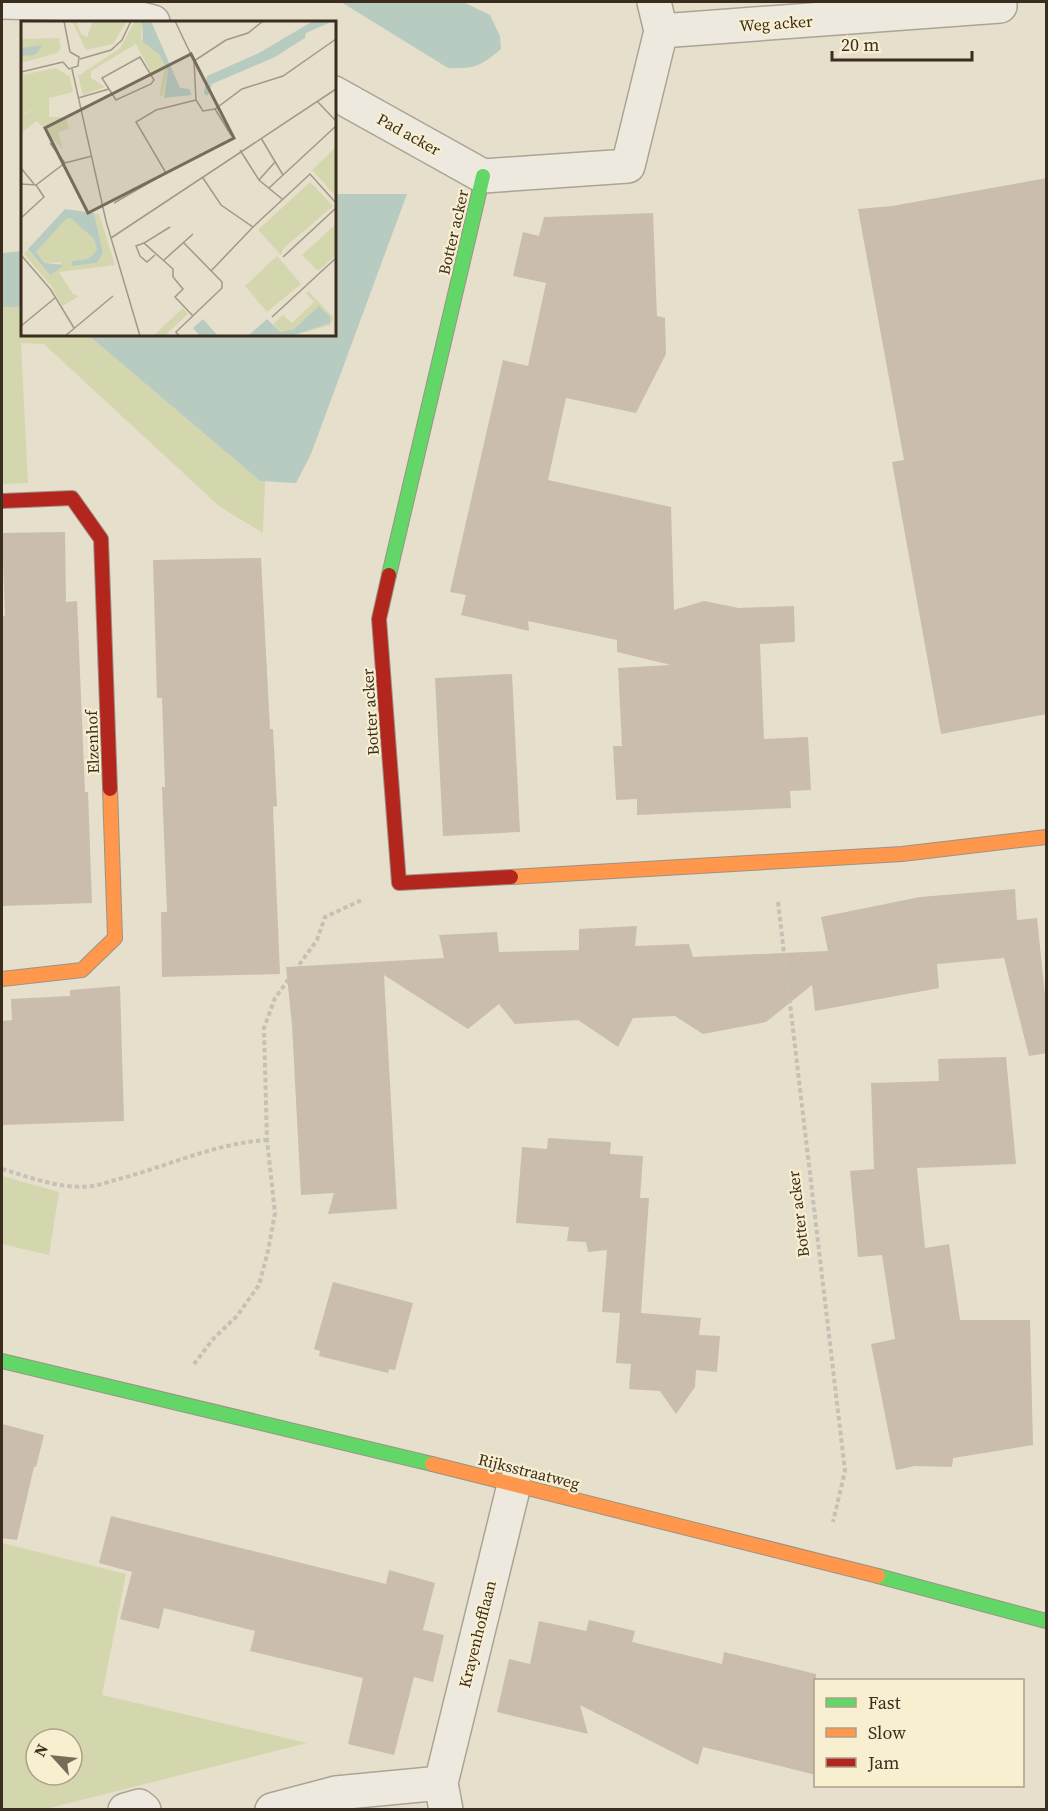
<svg xmlns="http://www.w3.org/2000/svg" width="1048" height="1811" viewBox="0 0 1048 1811" font-family="'Source Serif 4',serif">
  <rect width="100%" height="100%" fill="#e6dfcc"/>
  <g fill="#d4d7ad" fill-rule="evenodd">
    <path d="M 2,307 L 22,307 L 22,334 L 88,335 L 260,481 L 265,481 L 263,533 L 220,507 L 44,344 L 21,343 L 28,483 L 2,484 Z"/>
    <path d="M 2,1176 L 59,1192 L 49,1255 L 2,1244 Z"/>
    <path d="M 2,1543 L 126,1574 L 102,1695 L 307,1743 L 46,1809 L 2,1809 ZM 36,1739 L 72,1739 L 72,1775 L 36,1775 Z"/>
  </g>
  <g fill="#b8cbc1">
    <path d="M 341,2 L 463,2 L 490,15 L 500,36 L 501,49 C 480,66 476,69 448,68 Z"/>
    <path d="M 335,194 L 407,194 L 311,454 L 296,483 L 260,481 L 88,335 L 334,334 Z"/>
    <path d="M 22,251 L 22,307 L 2,307 L 2,253 Z"/>
  </g>
  <g fill="#cabdad">
    <path d="M 1047,178 L 1047,714 L 941,734 L 892,462 L 904,460 L 858,209 L 892,206 Z"/>
    <path d="M 653,213 L 657,316 L 665,318 L 666,354 L 636,413 L 566,398 L 548,480 L 671,507 L 674,610 L 704,601 L 739,608 L 794,606 L 795,642 L 760,644 L 764,739 L 808,737 L 811,790 L 790,791 L 791,808 L 637,815 L 637,799 L 616,800 L 613,746 L 622,746 L 618,668 L 671,665 L 617,652 L 617,640 L 528,621 L 529,631 L 461,615 L 466,595 L 450,592 L 503,360 L 528,366 L 546,283 L 513,276 L 523,232 L 539,236 L 544,217 Z"/>
    <path d="M 65,532 L 66,602 L 77,601 L 85,792 L 88,792 L 92,903 L 2,906 L 2,616 L 5,616 L 2,533 Z"/>
    <path d="M 261,558 L 270,729 L 273,729 L 277,806 L 273,807 L 280,974 L 162,977 L 161,912 L 167,912 L 162,787 L 165,787 L 162,698 L 157,698 L 153,560 Z"/>
    <path d="M 512,674 L 520,832 L 443,836 L 435,678 Z"/>
    <path d="M 1015,889 L 1017,920 L 1037,918 L 1047,1015 L 1047,1053 L 1029,1056 L 1004,958 L 937,964 L 939,988 L 815,1011 L 812,985 L 766,1022 L 703,1034 L 675,1016 L 633,1018 L 618,1047 L 578,1020 L 515,1024 L 499,1004 L 468,1029 L 384,975 L 397,1209 L 328,1214 L 334,1193 L 301,1195 L 292,1025 L 286,967 L 444,958 L 439,935 L 497,932 L 499,952 L 579,950 L 579,929 L 637,926 L 635,946 L 689,944 L 693,957 L 828,951 L 821,917 L 920,897 Z"/>
    <path d="M 120,986 L 124,1121 L 2,1125 L 2,1021 L 12,1020 L 11,999 L 70,996 L 70,990 Z"/>
    <path d="M 1006,1057 L 1016,1164 L 917,1168 L 925,1248 L 949,1244 L 960,1320 L 1030,1320 L 1033,1445 L 953,1458 L 952,1467 L 915,1466 L 896,1470 L 871,1344 L 895,1339 L 882,1255 L 858,1257 L 850,1171 L 874,1169 L 871,1083 L 939,1081 L 938,1059 Z"/>
    <path d="M 548,1138 L 611,1142 L 610,1154 L 643,1156 L 640,1198 L 649,1198 L 641,1313 L 701,1318 L 699,1335 L 720,1336 L 717,1372 L 696,1370 L 695,1387 L 676,1414 L 660,1391 L 629,1389 L 631,1364 L 616,1363 L 620,1313 L 602,1312 L 607,1250 L 588,1252 L 586,1242 L 567,1241 L 569,1227 L 516,1223 L 522,1147 L 547,1149 Z"/>
    <path d="M 333,1282 L 413,1303 L 395,1370 L 389,1369 L 388,1373 L 319,1356 L 320,1351 L 314,1349 Z"/>
    <path d="M 2,1424 L 44,1435 L 36,1467 L 34,1467 L 17,1540 L 2,1538 Z"/>
    <path d="M 111,1516 L 386,1584 L 389,1570 L 435,1583 L 423,1630 L 444,1635 L 433,1682 L 414,1677 L 394,1755 L 348,1744 L 363,1678 L 250,1651 L 255,1631 L 164,1608 L 159,1629 L 120,1619 L 132,1572 L 99,1563 Z"/>
    <path d="M 589,1620 L 635,1631 L 632,1642 L 722,1664 L 724,1652 L 816,1674 L 816,1775 L 703,1747 L 698,1765 L 580,1705 L 588,1734 L 497,1712 L 509,1659 L 530,1664 L 539,1621 L 586,1631 Z"/>
  </g>
  <g fill="none" stroke-linecap="round" stroke-linejoin="round">
    <defs>
      <g id="street">
        <path d="M 2,2 L 80,4 L 153,22"/>
        <path d="M 661,31 L 1000,6"/>
        <path d="M 334,93 L 483,176 L 628,166 L 661,31 L 654,2"/>
        <path d="M 125,1810 L 139,1806 L 144,1810"/>
        <path d="M 272,1810 L 336,1793 L 441,1783"/>
        <path d="M 446,1810 L 441,1783 L 514,1485"/>
      </g>
      <g id="fast">
        <path d="M 389,575 L 483,176"/>
        <path d="M 2,1361 L 432,1464"/>
        <path d="M 878,1576 L 1046,1621"/>
      </g>
      <g id="slow">
        <path d="M 511,877 L 902,854 L 1046,837"/>
        <path d="M 2,979 L 82,970 L 115,938 L 110,789"/>
        <path d="M 432,1464 L 878,1576"/>
      </g>
      <g id="jam">
        <path d="M 2,501 L 72,498 L 101,539 L 110,789"/>
        <path d="M 389,575 L 379,619 L 399,883 L 511,877"/>
      </g>
    </defs>
    <use href="#street" stroke="#aba495" stroke-width="36"/>
    <use href="#fast" stroke="#9b9385" stroke-width="16"/>
    <use href="#slow" stroke="#9b9385" stroke-width="16"/>
    <use href="#jam" stroke="#9b9385" stroke-width="16"/>
    <g stroke="#c7c0b5" stroke-width="4" stroke-dasharray="4.5 3" stroke-linecap="butt">
      <path d="M 778,902 L 845,1471 L 833,1522"/>
      <path d="M 2,1169 C 30,1177 61,1190 92,1186 C 101,1185 110,1181 119,1179 C 168,1166 216,1143 267,1140"/>
      <path d="M 194,1364 L 214,1338 L 237,1316 L 259,1285 L 268,1251 L 275,1213 L 267,1140 L 264,1028 L 275,998 L 317,940 L 325,917 L 364,899"/>
    </g>
    <use href="#street" stroke="#eee9de" stroke-width="33"/>
    <use href="#fast" stroke="#63d668" stroke-width="14"/>
    <use href="#slow" stroke="#ff974d" stroke-width="14"/>
    <use href="#jam" stroke="#b3261e" stroke-width="14"/>
  </g>
  <g text-anchor="middle" dominant-baseline="central" stroke-width="4.5" stroke-linejoin="round" paint-order="stroke">
    <g font-size="16" fill="#3b2d1d" stroke="#f8efd1">
      <text transform="translate(776 23) rotate(-4)">Weg acker</text>
      <text transform="translate(409 134) rotate(29)">Pad acker</text>
      <text transform="translate(453 232) rotate(-77)">Botter acker</text>
      <text transform="translate(370 712) rotate(-94)">Botter acker</text>
      <text transform="translate(92 742) rotate(-92)">Elzenhof</text>
      <text transform="translate(798 1214) rotate(-97)">Botter acker</text>
      <text transform="translate(529 1471) rotate(14)">Rijksstraatweg</text>
      <text transform="translate(477 1634) rotate(-76)">Krayenhofflaan</text>
    </g>
  </g>
  <g transform="translate(21 21)">
    <rect width="315" height="315" fill="#e6dfcc"/>
    <path d="M 51,0 L 55,0 L 60,13 L 66,16 L 72,0 L 106,0 L 92,23 L 65,29 ZM 114,0 L 121,0 L 120,17 L 138,33 L 147,50 L 142,74 L 138,76 L 143,49 L 132,55 L 115,23 L 70,50 L 70,57 L 84,66 L 62,74 L 57,55 L 99,27 ZM 38,17 L 40,27 L 36,32 L 0,42 L 0,18 ZM 35,47 L 49,56 L 52,71 L 28,77 L 28,96 L 45,96 L 48,108 L 37,111 L 42,129 L 16,100 L 0,112 L 0,94 L 17,88 L 0,93 L 0,54 ZM 315,126 L 315,173 L 314,174 L 291,149 ZM 289,161 L 312,185 L 262,228 L 260,234 L 237,209 ZM 73,192 L 78,193 L 94,244 L 38,251 L 52,273 L 58,275 L 41,285 L 31,266 L 3,233 L 7,229 L 28,253 L 41,241 L 25,242 L 15,231 L 41,200 L 49,197 L 73,218 L 76,229 L 67,238 L 51,240 L 51,245 L 76,242 L 82,232 ZM 315,203 L 314,235 L 297,250 L 281,234 ZM 256,235 L 280,263 L 246,291 L 224,265 ZM 287,270 L 313,297 L 309,304 L 270,315 L 308,302 L 298,286 L 273,308 L 259,311 L 252,303 L 262,294 L 271,302 L 293,281 L 285,272 ZM 162,287 L 167,293 L 143,315 L 132,315 Z" fill="#d4d7ad"/>
    <path d="M 121,0 L 130,0 L 159,67 L 168,68 L 171,74 L 143,77 L 147,50 L 138,33 L 122,21 ZM 292,0 L 312,0 L 285,12 L 284,17 L 254,36 L 191,63 L 187,75 L 183,73 L 186,55 L 238,32 ZM 22,24 L 14,34 L 0,35 L 0,27 ZM 44,188 L 73,192 L 82,232 L 76,242 L 51,245 L 51,240 L 67,238 L 76,229 L 73,218 L 49,197 L 44,199 L 15,231 L 24,242 L 43,244 L 29,254 L 7,228 ZM 298,285 L 309,296 L 309,302 L 270,315 L 227,315 L 246,298 L 259,311 L 273,308 ZM 182,298 L 197,315 L 179,315 L 172,307 Z" fill="#b8cbc1"/>
    <path fill="none" stroke="#a29886" stroke-width="1.5" d="M 43,0 L 49,31M 154,0 L 173,40 L 175,79M 119,36 L 133,59 L 130,63 L 95,79 L 81,57 ZM 59,38 L 90,29 L 101,19 L 110,0M 173,40 L 205,19 L 227,12 L 242,0M 42,41 L 48,48 L 57,45 L 58,36 L 49,31M 51,48 L 85,200 L 119,315M 0,51 L 42,41M 57,77 L 88,68M 175,79 L 182,90 L 194,88 L 221,68 L 262,55 L 315,18M 296,80 L 315,100M 194,88 L 210,114M 240,117 L 262,154M 29,122 L 44,142M 219,129 L 238,159 L 261,178M 0,147 L 13,163M 182,157 L 200,184 L 232,206 L 289,153 L 315,182M 238,159 L 254,141M 0,163 L 15,164 L 44,142 L 71,135M 248,167 L 315,105M 93,182 L 145,152 L 115,101 L 135,89 L 175,79M 0,197 L 23,176 L 15,164M 149,206 L 123,222 L 152,248 L 152,256 L 162,268 L 154,276 L 172,295M 90,217 L 315,68M 123,222 L 115,225 L 119,235 L 126,241 L 134,234M 0,234 L 30,269 L 53,307M 262,236 L 315,187M 143,239 L 172,213M 190,250 L 232,206M 251,296 L 315,237M 0,305 L 34,277M 44,315 L 92,275M 158,315 L 155,311 L 201,267 L 201,261 L 162,221"/>
    <path fill="#776b5a" fill-opacity="0.15" stroke="#776b5a" stroke-width="3" d="M 170,33 L 213,117 L 67,192 L 24,107 Z"/>
    <rect width="315" height="315" fill="none" stroke="#3b2d1d" stroke-width="3"/>
  </g>
  <rect width="1048" height="1811" fill="none" stroke="#3b2d1d" stroke-width="6"/>
  <rect x="814" y="1679" width="210" height="108" fill="#f8efd1" stroke="#aca189" stroke-width="1.5"/>
  <rect x="826" y="1698" width="30" height="9" fill="#63d668" stroke="#aca189" stroke-width="1.5"/>
  <text x="868" y="1709" font-size="18" fill="#3b2d1d">Fast</text>
  <rect x="826" y="1728" width="30" height="9" fill="#ff974d" stroke="#aca189" stroke-width="1.5"/>
  <text x="868" y="1739" font-size="18" fill="#3b2d1d">Slow</text>
  <rect x="826" y="1758" width="30" height="9" fill="#b3261e" stroke="#aca189" stroke-width="1.5"/>
  <text x="868" y="1769" font-size="18" fill="#3b2d1d">Jam</text>
  <g transform="translate(54 1757) rotate(297)"><circle r="28" fill="#f8efd1" stroke="#aca189" stroke-width="1.5"/>
  <path d="M0-4.5L10 22L0 15L-10 22Z" fill="#776b5a"/>
  <text y="-9" font-size="16" font-weight="bold" text-anchor="middle" fill="#3b2d1d">N</text>
  </g>
  <path d="M832 51v9h140v-9" fill="none" stroke="#3b2d1d" stroke-width="3"/>
  <text x="841" y="51" font-size="18" fill="#3b2d1d" stroke="#f8efd1" stroke-width="4.5" paint-order="stroke">20 m</text>
</svg>
